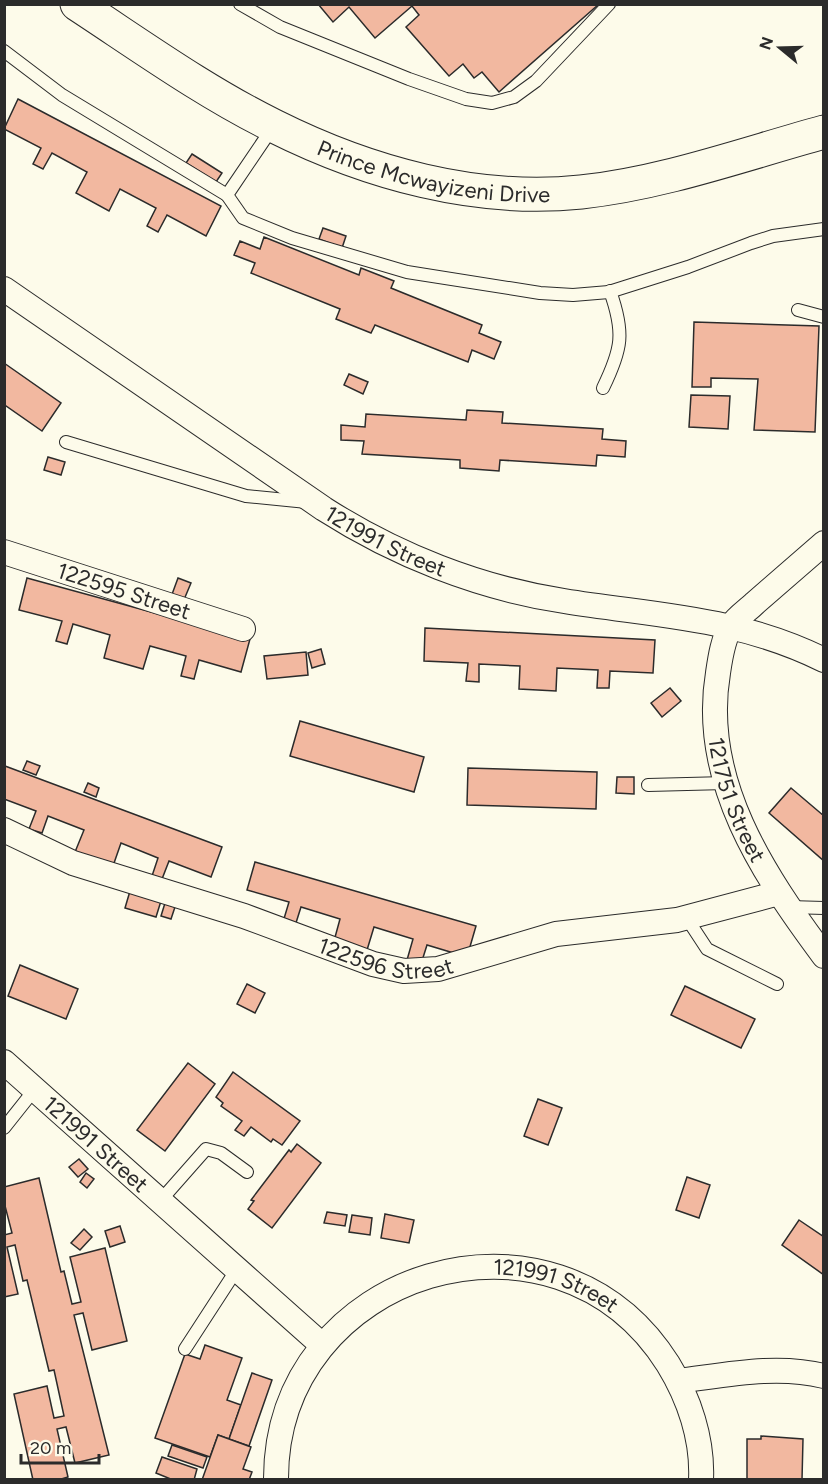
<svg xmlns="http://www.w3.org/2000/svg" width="828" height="1484" viewBox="0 0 828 1484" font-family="Figtree,sans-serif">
  <rect width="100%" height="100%" fill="#fdfbea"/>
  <g fill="#f2b8a0" stroke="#2b2b2b" stroke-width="1.5">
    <path d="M 318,4 L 599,4 L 499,92 L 482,72 L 474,78 L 463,64 L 449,76 L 406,27 L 419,15 L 412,6 L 375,38 L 349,7 L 333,22 Z"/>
    <path d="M 18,99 L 221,206 L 206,236 L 167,215 L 158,232 L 147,226 L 156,208 L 120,189 L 109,211 L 76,193 L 87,172 L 52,153 L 43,169 L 33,164 L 41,148 L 4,129 Z"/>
    <path d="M 192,154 L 222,173 L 216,182 L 186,163 Z"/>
    <path d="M 323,228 L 346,236 L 342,248 L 319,239 Z"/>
    <path d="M 264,237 L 359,275 L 361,268 L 394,281 L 391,288 L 482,325 L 479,333 L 501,342 L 494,359 L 472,350 L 468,362 L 375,325 L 371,333 L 336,319 L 340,309 L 251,273 L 255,263 L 234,255 L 240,241 L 260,249 Z"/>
    <path d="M 694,322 L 819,326 L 815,432 L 754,430 L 758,379 L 711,378 L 711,387 L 692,387 Z"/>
    <path d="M 4,363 L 61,403 L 42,431 L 6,406 L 4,408 Z"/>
    <path d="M 349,374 L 368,382 L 363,394 L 344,385 Z"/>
    <path d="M 691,395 L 730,396 L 728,429 L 689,427 Z"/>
    <path d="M 467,410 L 503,412 L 502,423 L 603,429 L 602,439 L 626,441 L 625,457 L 597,455 L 596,466 L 500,460 L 499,471 L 460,468 L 460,460 L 362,454 L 364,441 L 341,440 L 341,425 L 365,427 L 366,414 L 466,420 Z"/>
    <path d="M 48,457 L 65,462 L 61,475 L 44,470 Z"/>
    <path d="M 27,578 L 250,639 L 241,672 L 199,660 L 194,679 L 181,676 L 186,656 L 150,646 L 143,669 L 104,658 L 110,635 L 73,624 L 67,644 L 56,641 L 62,621 L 19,610 Z"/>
    <path d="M 178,578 L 191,583 L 183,602 L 171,597 Z"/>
    <path d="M 425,628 L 655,640 L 653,673 L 610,671 L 609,688 L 597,688 L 598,670 L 557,668 L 556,691 L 519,689 L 520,666 L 479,664 L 479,682 L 466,681 L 468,663 L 424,661 Z"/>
    <path d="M 321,649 L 325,664 L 312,668 L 308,653 Z"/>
    <path d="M 306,652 L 308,675 L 267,679 L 264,656 Z"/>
    <path d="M 670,688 L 681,701 L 662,717 L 651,703 Z"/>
    <path d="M 300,721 L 424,757 L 414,792 L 290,756 Z"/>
    <path d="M 27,761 L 40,766 L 36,775 L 23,770 Z"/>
    <path d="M 5,766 L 222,847 L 211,877 L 169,861 L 162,879 L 152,876 L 158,858 L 121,843 L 113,866 L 75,852 L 84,830 L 48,816 L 42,833 L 29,829 L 36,811 L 4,799 Z"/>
    <path d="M 468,768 L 597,772 L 596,809 L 467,805 Z"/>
    <path d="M 617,777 L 634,777 L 634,794 L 616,793 Z"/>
    <path d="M 88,783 L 99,788 L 96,797 L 84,792 Z"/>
    <path d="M 791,788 L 824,816 L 824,861 L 769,813 Z"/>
    <path d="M 255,862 L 476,926 L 467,957 L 427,945 L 421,964 L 407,960 L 413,939 L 374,927 L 367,950 L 334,941 L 340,919 L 301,907 L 295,926 L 283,922 L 289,902 L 247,890 Z"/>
    <path d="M 130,891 L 161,901 L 156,917 L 125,908 Z"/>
    <path d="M 165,903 L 175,907 L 171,919 L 161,916 Z"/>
    <path d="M 20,965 L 78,989 L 66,1019 L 8,996 Z"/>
    <path d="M 247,984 L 265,993 L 255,1013 L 237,1004 Z"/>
    <path d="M 685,986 L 755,1019 L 741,1048 L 671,1015 Z"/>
    <path d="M 188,1063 L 215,1084 L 165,1151 L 137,1130 Z"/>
    <path d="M 233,1072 L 300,1121 L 282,1145 L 273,1139 L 271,1142 L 251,1127 L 244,1136 L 235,1130 L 242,1121 L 221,1106 L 223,1103 L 216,1097 Z"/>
    <path d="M 538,1099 L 562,1108 L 548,1145 L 524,1136 Z"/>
    <path d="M 297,1144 L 321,1163 L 272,1228 L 248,1209 L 254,1201 L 251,1200 L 289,1150 L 291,1152 Z"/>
    <path d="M 79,1159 L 88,1169 L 78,1177 L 69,1167 Z"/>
    <path d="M 86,1173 L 94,1179 L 87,1188 L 80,1182 Z"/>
    <path d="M 687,1177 L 710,1185 L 699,1218 L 676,1210 Z"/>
    <path d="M 39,1178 L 61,1272 L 64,1271 L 72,1304 L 81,1302 L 70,1257 L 105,1248 L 127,1341 L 92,1350 L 83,1313 L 74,1315 L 109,1455 L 75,1463 L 66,1427 L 57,1429 L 68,1477 L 58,1480 L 33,1480 L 14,1394 L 47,1386 L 54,1418 L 64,1416 L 54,1370 L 49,1371 L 27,1280 L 23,1281 L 15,1245 L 7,1247 L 18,1294 L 4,1297 L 4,1235 L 12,1233 L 4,1202 L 4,1187 Z"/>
    <path d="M 327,1212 L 347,1215 L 345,1226 L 324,1223 Z"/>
    <path d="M 385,1214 L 414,1220 L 409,1243 L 381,1238 Z"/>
    <path d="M 352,1215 L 372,1218 L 370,1235 L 349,1232 Z"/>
    <path d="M 799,1220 L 824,1237 L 824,1275 L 782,1245 Z"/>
    <path d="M 120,1226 L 125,1242 L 110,1247 L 105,1231 Z"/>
    <path d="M 84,1229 L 92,1237 L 80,1250 L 71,1243 Z"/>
    <path d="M 205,1345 L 242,1358 L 227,1400 L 241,1405 L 229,1439 L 218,1435 L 210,1457 L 155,1438 L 185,1354 L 200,1359 Z"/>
    <path d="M 252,1373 L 272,1380 L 249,1446 L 229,1439 Z"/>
    <path d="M 218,1435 L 251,1447 L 243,1469 L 252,1472 L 249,1480 L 202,1480 Z"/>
    <path d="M 761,1436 L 803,1439 L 802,1480 L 747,1480 L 747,1439 L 761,1439 Z"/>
    <path d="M 172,1445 L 207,1457 L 203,1468 L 168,1456 Z"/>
    <path d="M 162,1457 L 197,1469 L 194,1480 L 173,1480 L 156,1473 Z"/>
  </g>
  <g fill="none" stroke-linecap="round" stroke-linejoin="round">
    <defs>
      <g id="lane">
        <path d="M 240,4 L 280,27 L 409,79 L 466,99 L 492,103 L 514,97 L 536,81 L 609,4"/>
        <path d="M 4,51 L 62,95 L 227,195"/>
        <path d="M 273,127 L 227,195 L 243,218 L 292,238 L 407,272 L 540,293 L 573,295 L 609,292 L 688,267 L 751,243 L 773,236 L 824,229"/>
        <path d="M 798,310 L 824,317"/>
        <path d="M 603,388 C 622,349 625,333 610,291"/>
        <path d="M 66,442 L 246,496 L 307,502"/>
        <path d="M 648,785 L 726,783"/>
        <path d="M 789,907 L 824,908"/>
        <path d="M 686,917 L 707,949 L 777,984"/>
        <path d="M 4,1128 L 35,1089"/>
        <path d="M 161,1200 L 206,1149 L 221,1153 L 247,1172"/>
        <path d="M 185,1349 L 237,1269"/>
      </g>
      <g id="street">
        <path id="s1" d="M 4,289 L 324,509 C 396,555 479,588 564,601 C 656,616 737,617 824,660"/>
        <path id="s2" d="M 824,543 C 801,563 778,583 755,603 C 748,610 737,617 732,625 C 723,637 720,659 718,673 C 700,780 763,874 824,956"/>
        <path id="s3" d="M 4,552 L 243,629"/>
        <path id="s4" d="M 4,830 L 73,863 L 244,916 L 373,964 L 404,971 L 438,969 L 556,934 L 677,920 L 779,893"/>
        <path id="s5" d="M 4,1062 L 322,1345"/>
        <path d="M 678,1381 C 726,1375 776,1364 824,1376"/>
        <path id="s6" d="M 276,1480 C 275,1270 555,1185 668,1364 C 689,1398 703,1439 701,1480"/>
      </g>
      <g id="secondary">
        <path id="s7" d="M 77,4 C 141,46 205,92 274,126 C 368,173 476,203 581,192 C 664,183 744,154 824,132"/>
      </g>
    </defs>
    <use href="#lane" stroke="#2b2b2b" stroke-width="14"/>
    <use href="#street" stroke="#2b2b2b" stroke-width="26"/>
    <use href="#secondary" stroke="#2b2b2b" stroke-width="35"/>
    <use href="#lane" stroke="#fdfbea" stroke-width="12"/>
    <use href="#street" stroke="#fdfbea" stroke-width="24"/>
    <use href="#secondary" stroke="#fdfbea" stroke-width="33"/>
  </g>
  <g text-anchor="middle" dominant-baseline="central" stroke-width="4.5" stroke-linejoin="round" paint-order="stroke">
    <g font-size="22" fill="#2b2b2b" stroke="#fdfbea">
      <text stroke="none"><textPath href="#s7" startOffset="400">Prince Mcwayizeni Drive</textPath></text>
      <text stroke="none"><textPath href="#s1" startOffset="458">121991 Street</textPath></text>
      <text stroke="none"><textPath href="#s3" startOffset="126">122595 Street</textPath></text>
      <text stroke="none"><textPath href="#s2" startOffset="304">121751 Street</textPath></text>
      <text stroke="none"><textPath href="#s4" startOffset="405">122596 Street</textPath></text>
      <text stroke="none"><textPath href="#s5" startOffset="123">121991 Street</textPath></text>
      <text stroke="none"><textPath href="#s6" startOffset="405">121991 Street</textPath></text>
    </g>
  </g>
  <rect width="828" height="1484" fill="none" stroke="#2b2b2b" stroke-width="12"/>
  <g transform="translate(780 48) rotate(289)" stroke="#fdfbea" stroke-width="4.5" paint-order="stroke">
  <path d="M0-4.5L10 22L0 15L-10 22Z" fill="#2b2b2b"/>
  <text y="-9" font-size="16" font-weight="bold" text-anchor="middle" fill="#2b2b2b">N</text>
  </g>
  <path d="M21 1454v9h78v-9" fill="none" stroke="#2b2b2b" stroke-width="3"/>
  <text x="30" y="1454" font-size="18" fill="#2b2b2b" stroke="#fdfbea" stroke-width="4.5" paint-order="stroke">20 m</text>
</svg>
